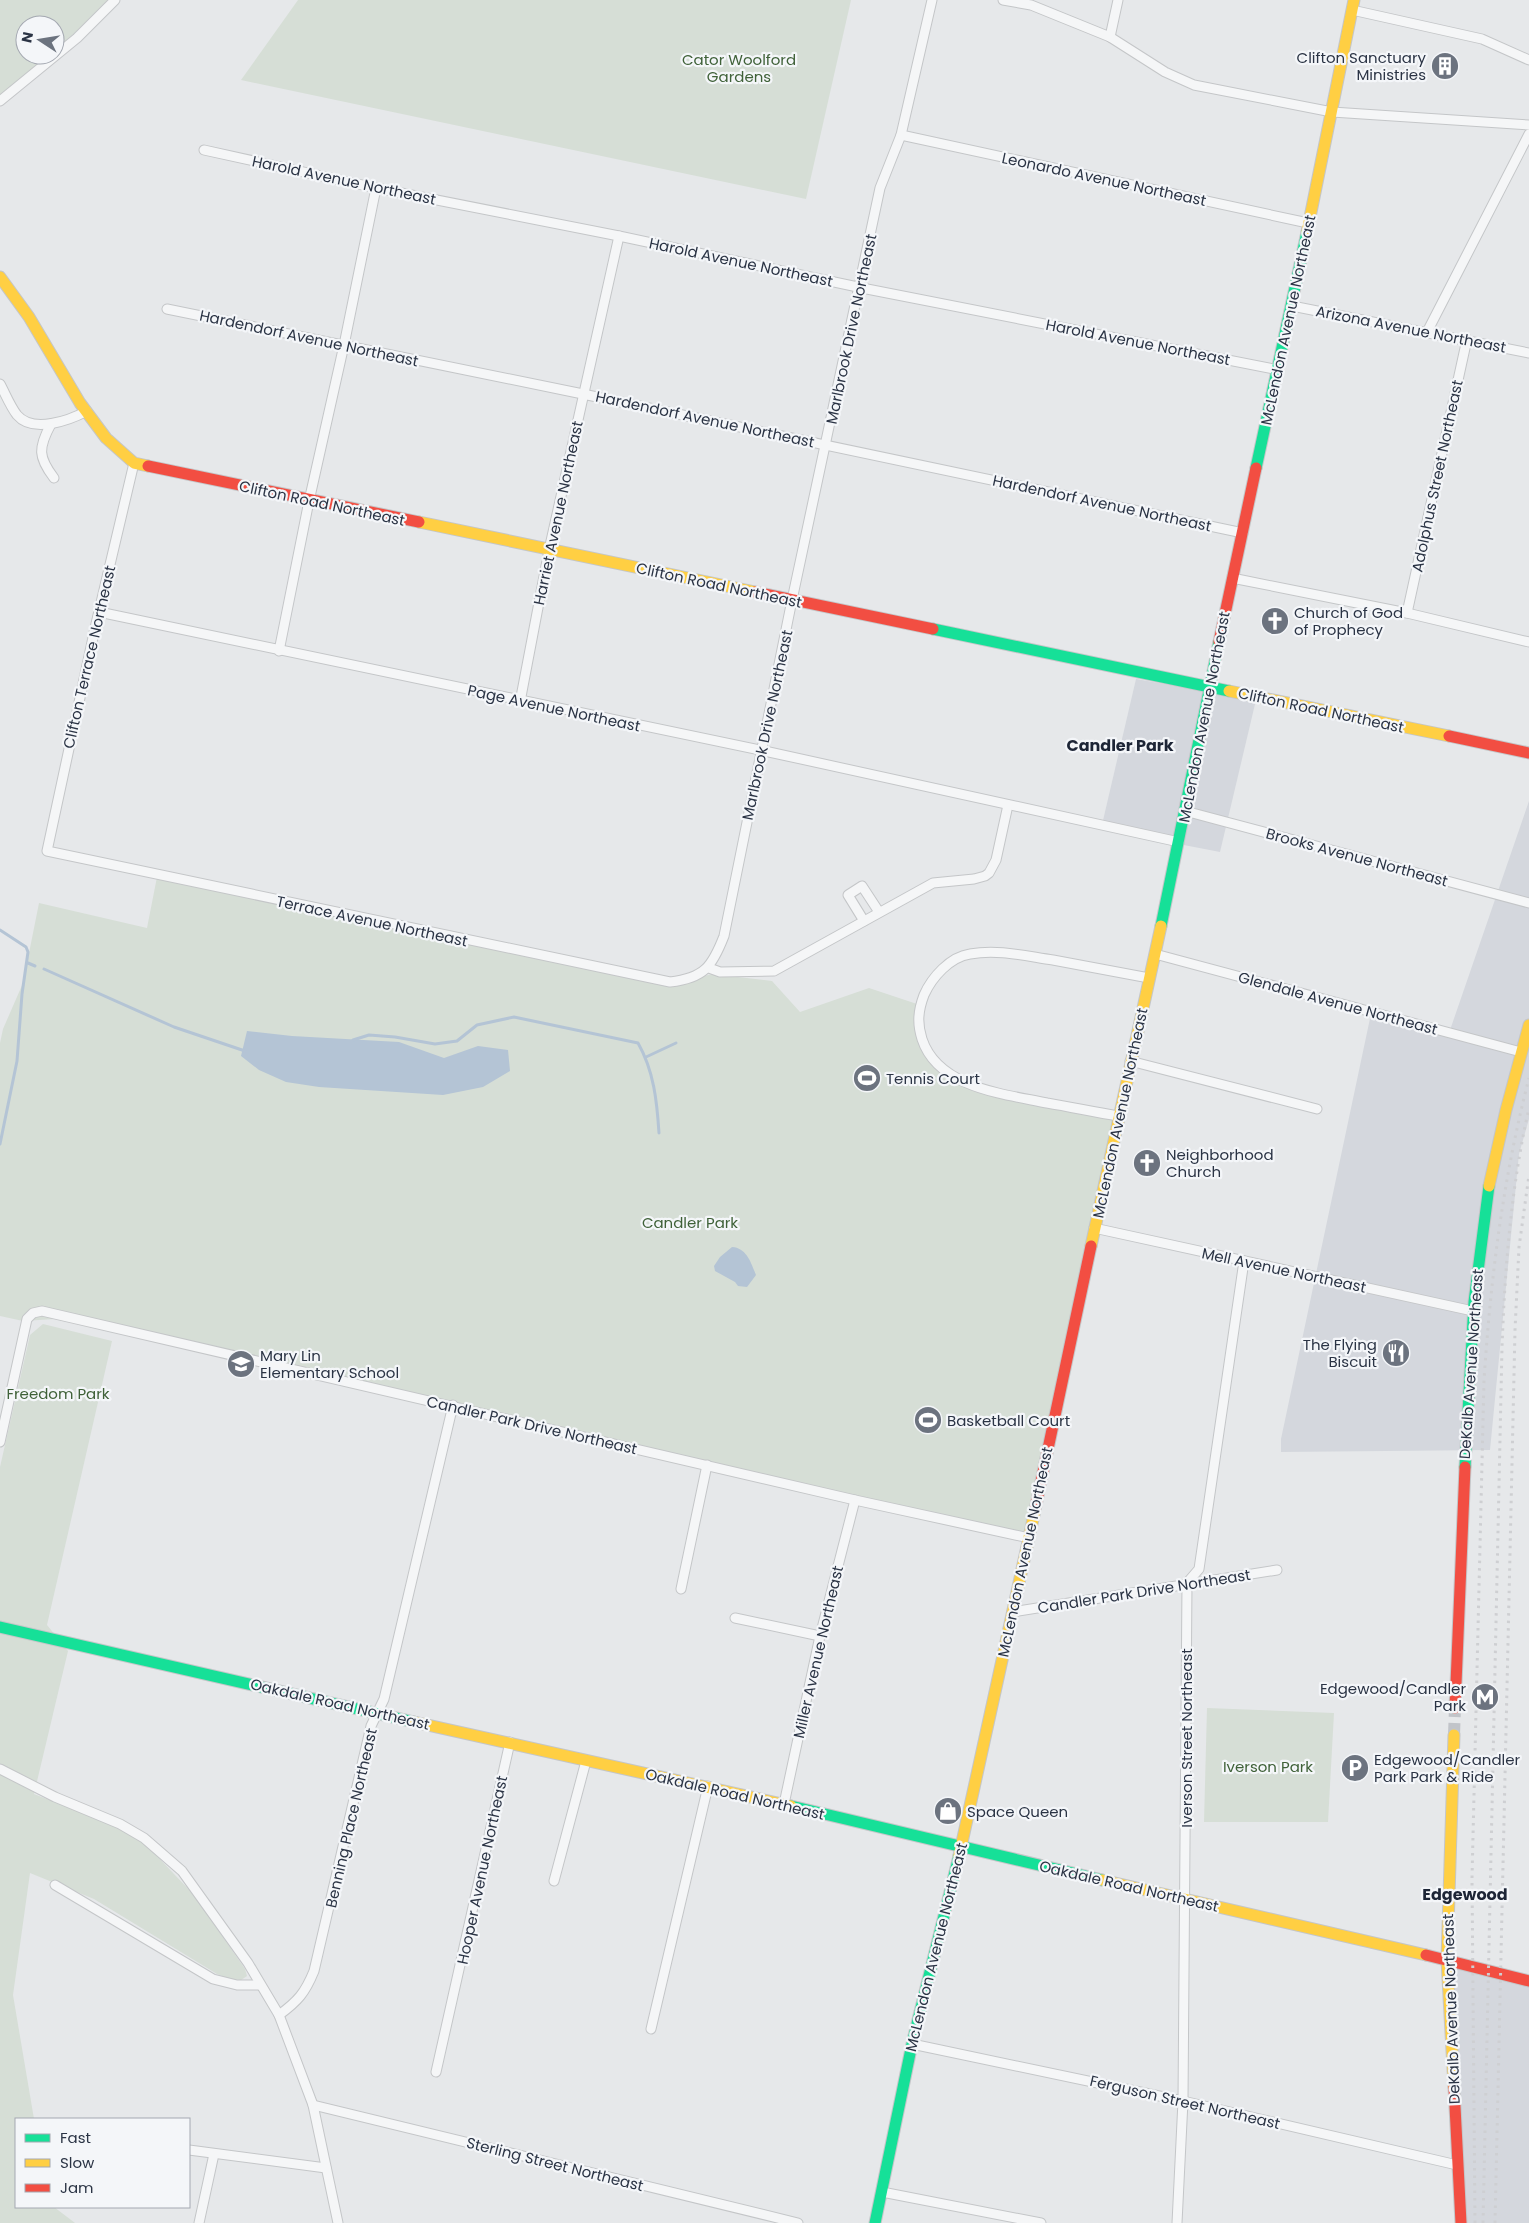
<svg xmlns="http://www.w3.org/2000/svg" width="1529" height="2223" viewBox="0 0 1529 2223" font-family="Poppins,sans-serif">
  <rect width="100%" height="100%" fill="#e6e8ea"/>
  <g fill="#d4d7dd">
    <path d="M 1136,679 L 1256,700 L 1220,852 L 1101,829 Z"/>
    <path d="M 1529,801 L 1529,1119 L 1519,1154 L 1490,1450 L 1281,1452 L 1281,1439 L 1372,1009 L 1449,1033 Z"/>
    <path d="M 1448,1960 L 1529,1979 L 1529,2223 L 1459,2223 Z"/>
  </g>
  <g fill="#d6ded6">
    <path d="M 0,0 L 111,0 L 55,51 L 55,25 L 25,25 L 25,55 L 51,55 L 0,96 Z"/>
    <path d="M 298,0 L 851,0 L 806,199 L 241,80 Z"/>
    <path d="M 157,877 L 670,985 L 712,974 L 772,981 L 800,1012 L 869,988 L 917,1004 L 920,1043 L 936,1068 L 966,1086 L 1114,1117 L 1025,1540 L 55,1319 L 23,1321 L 0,1316 L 0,1043 L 3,1029 L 23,983 L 39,903 L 147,928 Z"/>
    <path d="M 43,1324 L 112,1341 L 47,1625 L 68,1651 L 34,1794 L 128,1831 L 155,1854 L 193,1894 L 245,1969 L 247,1976 L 241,1980 L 230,1979 L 217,1974 L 94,1899 L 30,1873 L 13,1995 L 34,2119 L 16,2119 L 16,2207 L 54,2207 L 75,2223 L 0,2223 L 0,1467 L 30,1335 Z"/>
    <path d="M 1207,1708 L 1334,1713 L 1328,1822 L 1204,1822 Z"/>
  </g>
  <g fill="#b4c4d5">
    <path d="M 247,1031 L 292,1036 L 399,1042 L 444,1058 L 478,1046 L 508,1050 L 510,1071 L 483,1087 L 443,1095 L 319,1087 L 286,1082 L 259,1070 L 241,1056 Z"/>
    <path d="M 732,1247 C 747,1248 751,1263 756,1275 L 747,1287 L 738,1286 L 735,1282 L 715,1271 L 714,1266 L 720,1257 Z"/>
  </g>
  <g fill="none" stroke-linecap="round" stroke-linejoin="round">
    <g stroke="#b4c4d5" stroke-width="3">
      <path d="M 0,930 L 26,947 L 28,952 L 22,994 L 17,1061 L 0,1144"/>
      <path d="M 28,963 L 35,966"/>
      <path d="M 44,969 L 174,1027 L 245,1051"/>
      <path d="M 353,1040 L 369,1035 L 395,1037 L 435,1044 L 457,1041 L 477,1025 L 514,1017 L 638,1043 C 654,1071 657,1102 659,1133"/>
      <path d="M 646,1057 L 676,1043"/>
    </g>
    <path stroke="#c1c4c9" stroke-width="12" stroke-dasharray="12 6" stroke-linecap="butt" d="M 1454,1735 L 1455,1708"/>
    <defs>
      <g id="street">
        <path d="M 1003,0 L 1031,5 L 1110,37 L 1165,72 L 1194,85 L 1332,112 L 1529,125"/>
        <path d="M 1352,10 L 1482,39 L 1529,60"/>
        <path d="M 1110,37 L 1118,0"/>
        <path d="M 0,101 L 77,38 L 115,0"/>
        <path d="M 901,135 L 1308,223"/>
        <path d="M 204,150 L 376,188 L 619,236 L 867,289 L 1279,370"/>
        <path d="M 1292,306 L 1529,353"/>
        <path d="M 167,309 L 578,393 L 1243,533"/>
        <path d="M 1427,332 L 1529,134"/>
        <path d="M 0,384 C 5,393 10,406 17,415 C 33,434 70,420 87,411"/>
        <path d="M 51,424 C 38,448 38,457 54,478"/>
        <path d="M 134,463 L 95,628 L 47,851 L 670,982 C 704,978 712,967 724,936 L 792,600 L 880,188 L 901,135 L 932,0"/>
        <path d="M 1232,578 L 1407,613 L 1529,642"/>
        <path d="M 99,612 L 769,752 L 1179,842"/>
        <path d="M 1407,613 L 1467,339"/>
        <path d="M 279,651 L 309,501 L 344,345 L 376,188"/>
        <path d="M 520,702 L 549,550 L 619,236"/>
        <path d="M 1185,811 L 1529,903"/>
        <path d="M 864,921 L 848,895 L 862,886 L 879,912"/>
        <path d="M 1155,954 L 1521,1052"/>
        <path d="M 709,968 L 720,972 L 774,971 L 933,883 L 974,879 L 985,876 L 989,873 L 996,860 L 1008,805"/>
        <path d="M 1130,1061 L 1317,1109"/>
        <path d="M 1118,1116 C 1094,1112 1071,1107 1047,1103 C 1004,1094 938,1088 922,1039 C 917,1023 918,1011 924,995 C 932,977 950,957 970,954 C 998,949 1025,956 1053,960 C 1085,966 1117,972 1149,978"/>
        <path d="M 1094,1228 L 1473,1311"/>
        <path d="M 0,1442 L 27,1319 L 33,1313 L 42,1311 L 855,1500 L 1029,1538"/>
        <path d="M 681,1589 L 707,1465"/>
        <path d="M 1012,1612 L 1277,1570"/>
        <path d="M 735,1618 L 820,1636"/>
        <path d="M 0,1769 L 55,1797 L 120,1824 L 144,1838 L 182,1871 L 248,1963 L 279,2015 L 313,2105 L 338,2223"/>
        <path d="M 784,1804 L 820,1636 L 855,1500"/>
        <path d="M 554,1881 L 586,1761"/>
        <path d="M 55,1885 L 213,1979 L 237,1985 L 259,1985"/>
        <path d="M 279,2015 C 298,2001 305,1993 314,1971 L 371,1726 L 384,1699 L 453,1405"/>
        <path d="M 651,2029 L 708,1786"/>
        <path d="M 912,2044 L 1183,2101 L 1457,2165"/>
        <path d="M 436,2072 L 510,1742"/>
        <path d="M 313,2105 L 798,2223"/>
        <path d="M 189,2150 L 326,2168"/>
        <path d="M 882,2192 L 1041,2223"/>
        <path d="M 199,2223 L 214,2154"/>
        <path d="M 1177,2223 L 1183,2101 L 1187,1583 L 1199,1569 L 1244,1261"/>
      </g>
      <g id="fast">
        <path d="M 1256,468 L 1307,232"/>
        <path d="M 933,629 L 1229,691"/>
        <path d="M 1161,926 L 1219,642"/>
        <path d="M 1465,1467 L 1474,1302 L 1489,1186"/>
        <path d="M 0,1627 L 414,1722"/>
        <path d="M 791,1806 L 1102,1880"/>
        <path d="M 875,2223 L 912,2044 L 959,1856"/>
      </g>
      <g id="slow">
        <path d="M 1307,232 L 1354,0"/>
        <path d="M 0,277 L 29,317 L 80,403 L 106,438 L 134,463 L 148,466"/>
        <path d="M 419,522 L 755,592"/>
        <path d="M 1229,691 L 1449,736"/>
        <path d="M 1489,1186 L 1506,1110 L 1529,1025"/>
        <path d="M 1091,1246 L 1161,926"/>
        <path d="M 414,1722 L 791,1806"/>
        <path d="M 959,1856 L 1035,1510"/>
        <path d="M 1102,1880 L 1426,1955"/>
        <path d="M 1454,2087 L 1447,1960 L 1454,1735"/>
      </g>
      <g id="jam">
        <path d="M 148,466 L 419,522"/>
        <path d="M 755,592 L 933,629"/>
        <path d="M 1219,642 L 1256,468"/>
        <path d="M 1449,736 L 1529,753"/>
        <path d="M 1035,1510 L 1091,1246"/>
        <path d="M 1455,1708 L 1465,1467"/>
        <path d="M 1426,1955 L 1529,1981"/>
        <path d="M 1454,2087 L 1461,2223"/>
      </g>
    </defs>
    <use href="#street" stroke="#c4c6c8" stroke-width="11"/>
    <use href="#fast" stroke="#c4c6c8" stroke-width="13"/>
    <use href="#slow" stroke="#c4c6c8" stroke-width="13"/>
    <use href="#jam" stroke="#c4c6c8" stroke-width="13"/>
    <use href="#street" stroke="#f5f6f7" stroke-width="9"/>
    <use href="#fast" stroke="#16e098" stroke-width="11"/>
    <use href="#slow" stroke="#ffcf43" stroke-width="11"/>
    <use href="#jam" stroke="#f24e42" stroke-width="11"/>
    <g stroke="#cecfd2" stroke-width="3" stroke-dasharray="2.5 5" stroke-linecap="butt">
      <path d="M 1475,2223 L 1472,1878 L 1484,1380 C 1491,1275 1503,1179 1529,1078"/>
      <path d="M 1483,2223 L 1502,1347 C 1505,1267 1511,1187 1529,1108"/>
      <path d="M 1495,2223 L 1515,1330 L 1519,1247 L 1529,1175"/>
    </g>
  </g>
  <defs>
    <symbol id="building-disc" viewBox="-11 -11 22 22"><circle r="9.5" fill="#6c737f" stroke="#f4f6f9"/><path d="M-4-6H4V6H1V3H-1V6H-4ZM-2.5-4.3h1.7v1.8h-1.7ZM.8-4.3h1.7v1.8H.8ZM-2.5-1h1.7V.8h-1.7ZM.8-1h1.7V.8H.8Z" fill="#fff"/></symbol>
    <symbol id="church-disc" viewBox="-11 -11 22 22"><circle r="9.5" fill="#6c737f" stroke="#f4f6f9"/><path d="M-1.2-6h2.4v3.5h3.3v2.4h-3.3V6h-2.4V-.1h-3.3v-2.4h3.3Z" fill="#fff"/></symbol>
    <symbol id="stadium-disc" viewBox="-11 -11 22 22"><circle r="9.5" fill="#6c737f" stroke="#f4f6f9"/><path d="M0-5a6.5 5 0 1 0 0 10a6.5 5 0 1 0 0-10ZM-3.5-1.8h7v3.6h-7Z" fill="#fff"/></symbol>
    <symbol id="restaurant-disc" viewBox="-11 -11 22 22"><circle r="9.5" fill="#6c737f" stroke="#f4f6f9"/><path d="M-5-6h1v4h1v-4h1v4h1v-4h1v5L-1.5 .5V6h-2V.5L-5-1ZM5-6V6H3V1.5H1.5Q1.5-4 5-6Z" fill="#fff"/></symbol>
    <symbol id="school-disc" viewBox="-11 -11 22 22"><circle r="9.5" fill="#6c737f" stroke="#f4f6f9"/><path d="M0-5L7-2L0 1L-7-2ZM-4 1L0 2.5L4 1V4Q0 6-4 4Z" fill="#fff"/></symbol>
    <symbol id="metro-disc" viewBox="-11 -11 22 22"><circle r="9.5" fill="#6c737f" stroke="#f4f6f9"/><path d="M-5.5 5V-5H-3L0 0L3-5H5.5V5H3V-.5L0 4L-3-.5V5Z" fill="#fff"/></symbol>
    <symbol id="parking-disc" viewBox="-11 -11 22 22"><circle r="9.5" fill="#6c737f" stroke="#f4f6f9"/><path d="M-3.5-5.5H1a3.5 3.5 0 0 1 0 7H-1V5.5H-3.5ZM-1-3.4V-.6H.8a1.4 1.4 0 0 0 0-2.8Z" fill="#fff"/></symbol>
    <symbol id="shop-disc" viewBox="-11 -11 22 22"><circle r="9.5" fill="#6c737f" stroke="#f4f6f9"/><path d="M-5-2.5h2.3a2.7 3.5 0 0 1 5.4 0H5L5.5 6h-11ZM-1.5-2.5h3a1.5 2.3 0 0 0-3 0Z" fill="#fff"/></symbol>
  </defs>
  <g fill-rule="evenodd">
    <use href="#building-disc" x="1429" y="50" width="32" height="32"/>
    <use href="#church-disc" x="1259" y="605" width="32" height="32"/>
    <use href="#stadium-disc" x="851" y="1062" width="32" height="32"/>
    <use href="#church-disc" x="1131" y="1147" width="32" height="32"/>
    <use href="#restaurant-disc" x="1380" y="1337" width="32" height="32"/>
    <use href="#school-disc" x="225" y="1348" width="32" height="32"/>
    <use href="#stadium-disc" x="912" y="1404" width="32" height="32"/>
    <use href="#metro-disc" x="1469" y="1681" width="32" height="32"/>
    <use href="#parking-disc" x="1339" y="1752" width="32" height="32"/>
    <use href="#shop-disc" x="932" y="1795" width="32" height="32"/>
  </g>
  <g text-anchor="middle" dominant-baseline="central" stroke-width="4.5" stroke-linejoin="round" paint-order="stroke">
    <g font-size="15" fill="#2b3445" stroke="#f4f6f9" text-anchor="start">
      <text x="1426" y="57" text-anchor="end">Clifton Sanctuary<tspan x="1426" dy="17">Ministries</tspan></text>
      <text x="1294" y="612">Church of God<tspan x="1294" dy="17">of Prophecy</tspan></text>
      <text x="886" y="1078">Tennis Court</text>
      <text x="1166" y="1154">Neighborhood<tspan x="1166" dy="17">Church</tspan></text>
      <text x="1377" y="1344" text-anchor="end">The Flying<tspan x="1377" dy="17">Biscuit</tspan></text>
      <text x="260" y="1355">Mary Lin<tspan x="260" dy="17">Elementary School</tspan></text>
      <text x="947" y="1420">Basketball Court</text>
      <text x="1466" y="1688" text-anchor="end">Edgewood/Candler<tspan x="1466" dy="17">Park</tspan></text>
      <text x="1374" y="1759">Edgewood/Candler<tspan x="1374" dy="17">Park Park &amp; Ride</tspan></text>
      <text x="967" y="1811">Space Queen</text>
    </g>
    <g font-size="15" fill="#3f6138" stroke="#f4f6f9">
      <text x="739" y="59">Cator Woolford<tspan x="739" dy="17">Gardens</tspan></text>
      <text x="690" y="1222">Candler Park</text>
      <text x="58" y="1393">Freedom Park</text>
      <text x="1268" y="1766">Iverson Park</text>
    </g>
    <g font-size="15" fill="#2b3445" stroke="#f4f6f9">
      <text transform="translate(1104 179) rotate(12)">Leonardo Avenue Northeast</text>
      <text transform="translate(344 180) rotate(12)">Harold Avenue Northeast</text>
      <text transform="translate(741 262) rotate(12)">Harold Avenue Northeast</text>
      <text transform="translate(1288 320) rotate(-78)">McLendon Avenue Northeast</text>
      <text transform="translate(851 329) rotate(-78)">Marlbrook Drive Northeast</text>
      <text transform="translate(1411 329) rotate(11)">Arizona Avenue Northeast</text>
      <text transform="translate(309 338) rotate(12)">Hardendorf Avenue Northeast</text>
      <text transform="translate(1138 342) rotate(11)">Harold Avenue Northeast</text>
      <text transform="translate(705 419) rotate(12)">Hardendorf Avenue Northeast</text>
      <text transform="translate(1437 476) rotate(-78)">Adolphus Street Northeast</text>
      <text transform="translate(322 503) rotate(12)">Clifton Road Northeast</text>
      <text transform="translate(1102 503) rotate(12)">Hardendorf Avenue Northeast</text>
      <text transform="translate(558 513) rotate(-78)">Harriet Avenue Northeast</text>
      <text transform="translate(719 585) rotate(12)">Clifton Road Northeast</text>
      <text transform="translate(89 657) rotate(-77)">Clifton Terrace Northeast</text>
      <text transform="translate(554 708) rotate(12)">Page Avenue Northeast</text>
      <text transform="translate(1321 710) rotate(12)">Clifton Road Northeast</text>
      <text transform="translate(1204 717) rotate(-79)">McLendon Avenue Northeast</text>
      <text transform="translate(767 725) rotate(-78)">Marlbrook Drive Northeast</text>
      <text transform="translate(1357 857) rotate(15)">Brooks Avenue Northeast</text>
      <text transform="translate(372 921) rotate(12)">Terrace Avenue Northeast</text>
      <text transform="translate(1338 1003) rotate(15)">Glendale Avenue Northeast</text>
      <text transform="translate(1120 1113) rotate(-78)">McLendon Avenue Northeast</text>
      <text transform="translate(1284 1270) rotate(12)">Mell Avenue Northeast</text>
      <text transform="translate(1471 1364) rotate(-86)">DeKalb Avenue Northeast</text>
      <text transform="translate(532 1425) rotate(13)">Candler Park Drive Northeast</text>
      <text transform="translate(1025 1552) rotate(-78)">McLendon Avenue Northeast</text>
      <text transform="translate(1144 1591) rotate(-9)">Candler Park Drive Northeast</text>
      <text transform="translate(818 1652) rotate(-77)">Miller Avenue Northeast</text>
      <text transform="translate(340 1704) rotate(13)">Oakdale Road Northeast</text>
      <text transform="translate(1186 1738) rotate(-90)">Iverson Street Northeast</text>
      <text transform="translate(735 1794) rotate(13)">Oakdale Road Northeast</text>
      <text transform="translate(351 1818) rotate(-77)">Benning Place Northeast</text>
      <text transform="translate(482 1870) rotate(-78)">Hooper Avenue Northeast</text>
      <text transform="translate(1129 1886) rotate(13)">Oakdale Road Northeast</text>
      <text transform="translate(936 1947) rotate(-76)">McLendon Avenue Northeast</text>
      <text transform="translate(1451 2009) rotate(-92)">DeKalb Avenue Northeast</text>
      <text transform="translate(1185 2102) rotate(13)">Ferguson Street Northeast</text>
      <text transform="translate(555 2164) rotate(14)">Sterling Street Northeast</text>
    </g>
    <g font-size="16" font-weight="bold" fill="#1d2536" stroke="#f4f6f9">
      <text x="1120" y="745">Candler Park</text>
      <text x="1465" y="1894">Edgewood</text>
    </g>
  </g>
  <rect x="15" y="2118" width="175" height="90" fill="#f4f6f9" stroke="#a4a8b1"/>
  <rect x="25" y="2134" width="25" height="8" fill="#16e098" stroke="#a4a8b1"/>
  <text x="60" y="2143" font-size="15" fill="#2b3445">Fast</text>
  <rect x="25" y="2159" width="25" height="8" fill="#ffcf43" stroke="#a4a8b1"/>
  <text x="60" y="2168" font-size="15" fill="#2b3445">Slow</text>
  <rect x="25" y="2184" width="25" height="8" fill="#f24e42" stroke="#a4a8b1"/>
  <text x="60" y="2193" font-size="15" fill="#2b3445">Jam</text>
  <g transform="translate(40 40) rotate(282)"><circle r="24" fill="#f4f6f9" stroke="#a4a8b1"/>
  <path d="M0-4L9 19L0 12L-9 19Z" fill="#6c737f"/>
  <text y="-8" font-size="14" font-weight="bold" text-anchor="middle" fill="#2b3445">N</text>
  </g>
</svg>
